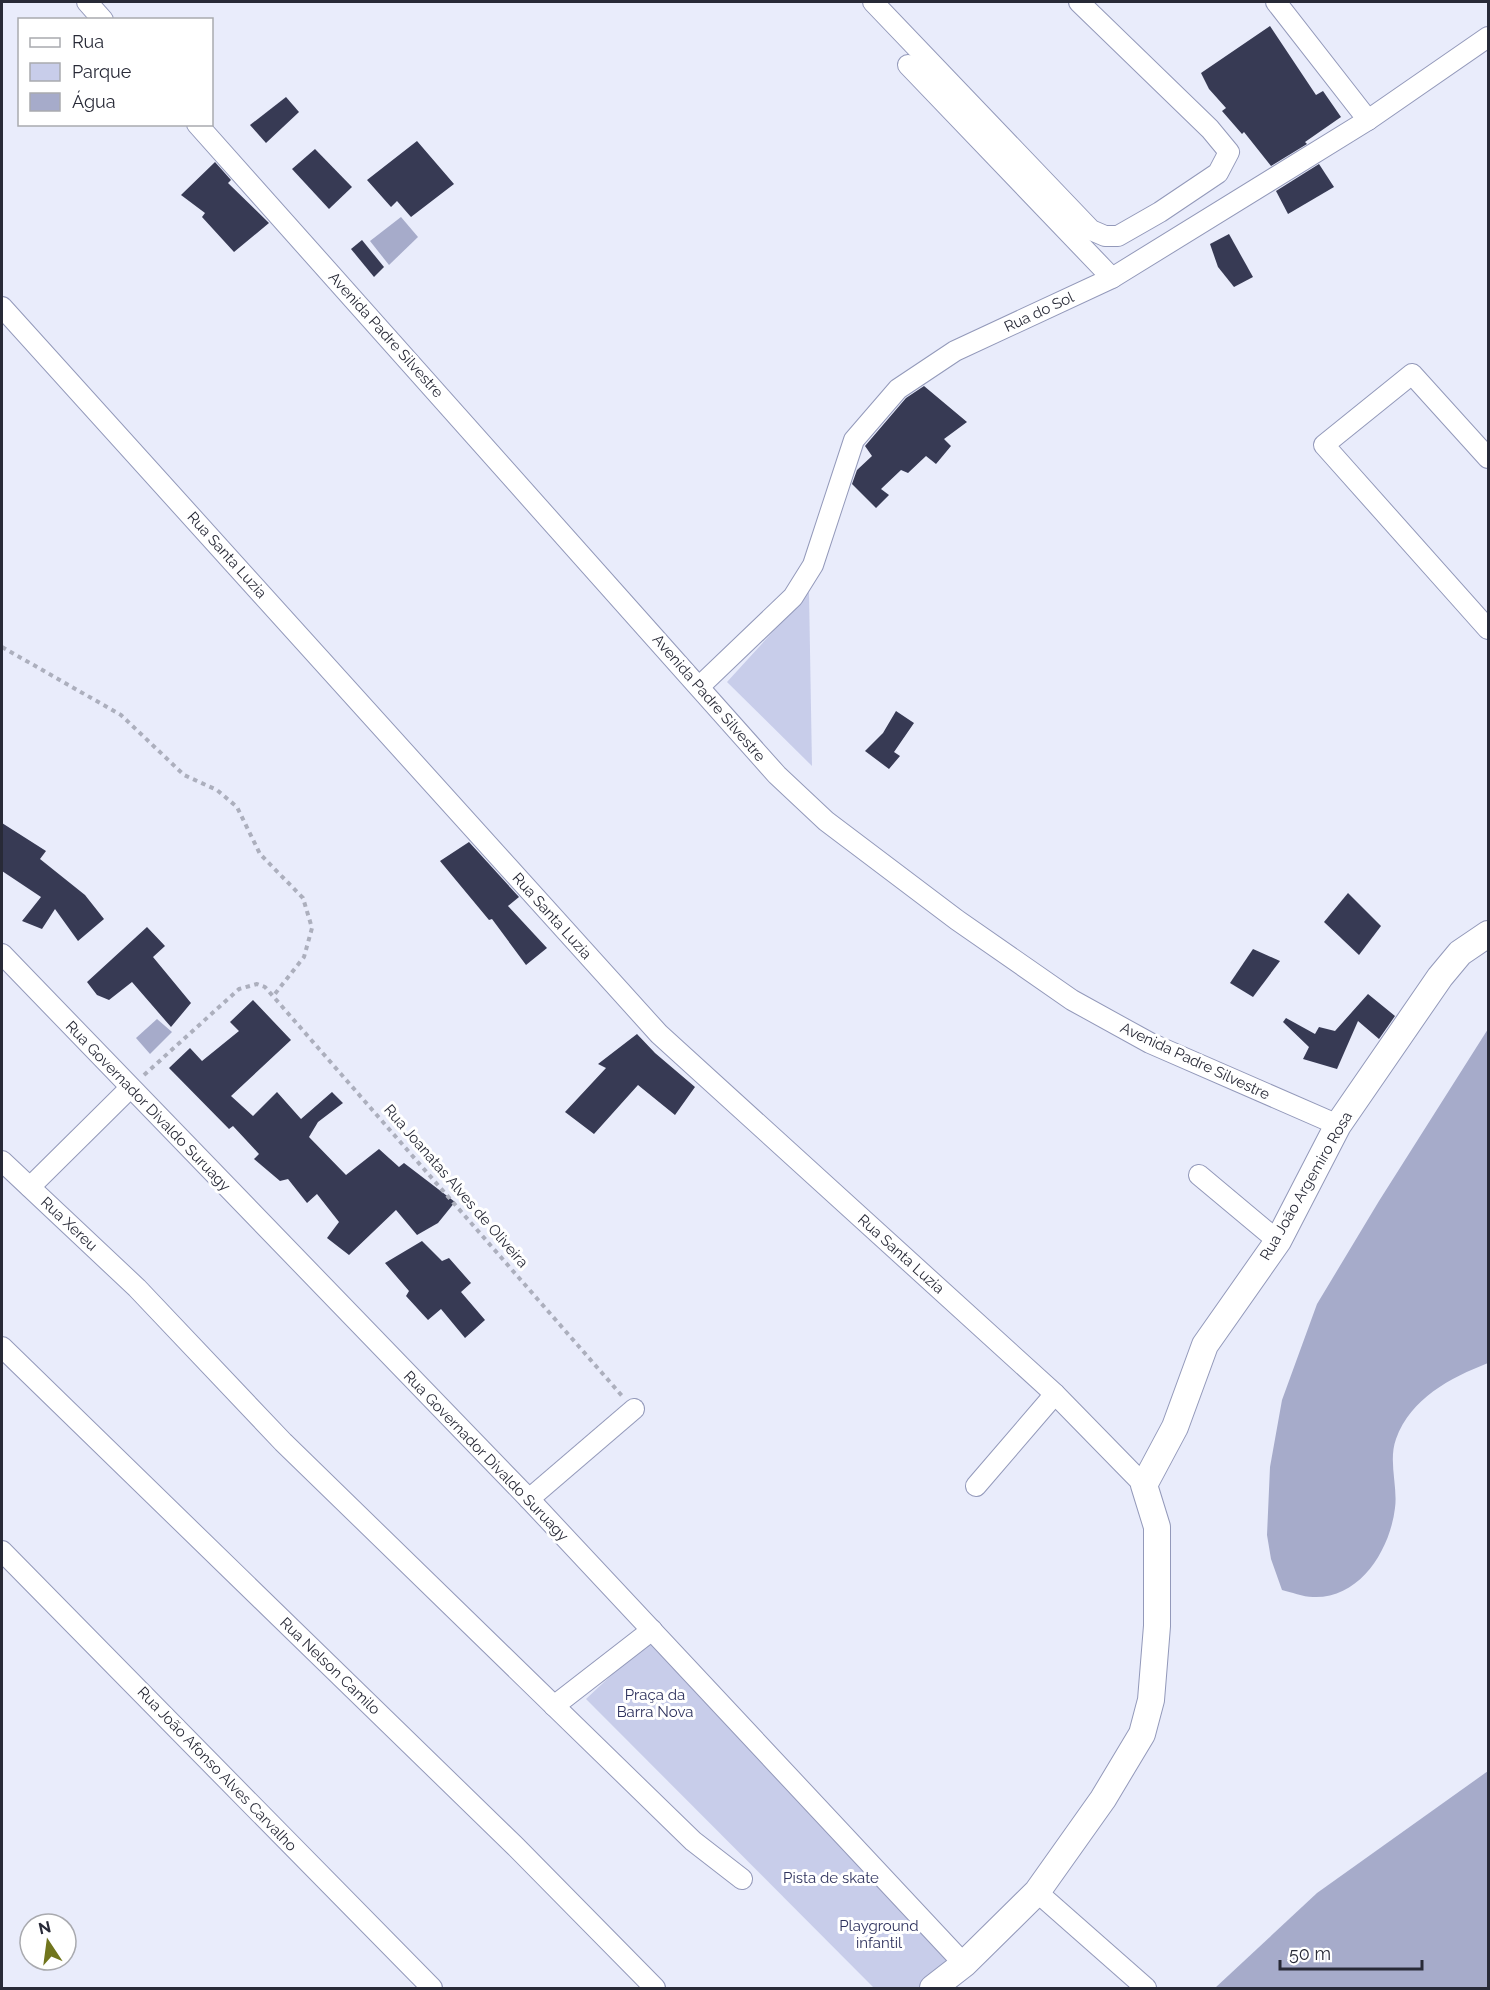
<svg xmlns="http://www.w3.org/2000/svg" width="1490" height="1990" viewBox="0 0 1490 1990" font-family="Raleway,sans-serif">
  <rect width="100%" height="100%" fill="#e9ecfb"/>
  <g fill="#c8cdea">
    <path d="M 809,592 L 812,766 L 727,682 Z"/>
    <path d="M 654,1635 L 966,1965 L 924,1988 L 874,1988 L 586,1699 Z"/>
  </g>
  <g fill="#a6abca">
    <path d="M 401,217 L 418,237 L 389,265 L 370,241 Z"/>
    <path d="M 157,1019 L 172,1032 L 150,1054 L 136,1038 Z"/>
    <path d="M 1488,1029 L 1488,1363 C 1450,1378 1411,1398 1396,1439 C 1388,1461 1398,1486 1395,1508 C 1390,1550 1360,1599 1313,1597 C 1303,1597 1291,1592 1282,1590 L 1271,1559 L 1267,1535 L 1270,1467 L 1282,1400 L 1317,1304 L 1379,1201 Z"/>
    <path d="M 1488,1771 L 1488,1988 L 1215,1988 L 1317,1893 Z"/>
  </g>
  <g fill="#373a54">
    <path d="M 1270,26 L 1316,95 L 1323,91 L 1341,117 L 1305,142 L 1307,144 L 1271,166 L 1244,132 L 1242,134 L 1222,111 L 1226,108 L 1209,89 L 1201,73 Z"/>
    <path d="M 286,97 L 299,112 L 266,143 L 250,125 Z"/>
    <path d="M 417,141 L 454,184 L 411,217 L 397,201 L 391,207 L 367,180 Z"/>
    <path d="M 315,149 L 352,187 L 329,209 L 292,169 Z"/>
    <path d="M 215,162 L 231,180 L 228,183 L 269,223 L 234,252 L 202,217 L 205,213 L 181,195 Z"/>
    <path d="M 1319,164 L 1334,187 L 1288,214 L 1276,191 Z"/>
    <path d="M 1229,234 L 1253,277 L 1234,287 L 1218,267 L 1210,244 Z"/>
    <path d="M 362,240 L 384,267 L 374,277 L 351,249 Z"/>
    <path d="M 924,386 L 967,422 L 944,439 L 951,446 L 936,464 L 926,456 L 908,473 L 901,470 L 881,489 L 889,495 L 876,508 L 852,484 L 857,470 L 872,456 L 865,446 L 906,398 Z"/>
    <path d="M 896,711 L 914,723 L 894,752 L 900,756 L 889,769 L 865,751 L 883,733 Z"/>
    <path d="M 2,823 L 46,851 L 40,859 L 85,895 L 104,919 L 78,941 L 55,909 L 42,929 L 22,921 L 41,897 L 2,871 Z"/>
    <path d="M 469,842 L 519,897 L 508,906 L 547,948 L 526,965 L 492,919 L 489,920 L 440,861 Z"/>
    <path d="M 1348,893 L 1381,926 L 1359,955 L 1324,922 Z"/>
    <path d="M 147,927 L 165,946 L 153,957 L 191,1003 L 171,1027 L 132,982 L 109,1000 L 97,995 L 87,982 Z"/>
    <path d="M 1253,949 L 1280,961 L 1253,997 L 1230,983 Z"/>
    <path d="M 1368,994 L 1395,1016 L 1379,1039 L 1358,1021 L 1337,1069 L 1303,1059 L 1309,1047 L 1283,1022 L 1286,1018 L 1315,1034 L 1319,1027 L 1335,1031 Z"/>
    <path d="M 253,1000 L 291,1040 L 231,1096 L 253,1116 L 277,1092 L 301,1119 L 332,1092 L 343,1103 L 318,1122 L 309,1137 L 346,1175 L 379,1149 L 399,1167 L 404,1163 L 455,1202 L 438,1223 L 417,1235 L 396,1210 L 349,1255 L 327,1238 L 339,1222 L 317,1194 L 307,1203 L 288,1179 L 280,1181 L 254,1159 L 259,1154 L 233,1126 L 229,1129 L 169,1068 L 190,1048 L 202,1061 L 239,1031 L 230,1022 Z"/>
    <path d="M 637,1034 L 655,1053 L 695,1087 L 675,1115 L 638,1085 L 594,1134 L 565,1112 L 606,1068 L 598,1064 Z"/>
    <path d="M 422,1241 L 442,1261 L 449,1258 L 471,1283 L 461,1292 L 485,1320 L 465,1338 L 441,1309 L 428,1320 L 406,1296 L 409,1291 L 385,1263 Z"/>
  </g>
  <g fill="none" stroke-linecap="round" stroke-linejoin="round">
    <defs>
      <g id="minor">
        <path d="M 87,2 L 103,20"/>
        <path d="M 873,2 L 1091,230 L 1105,236 L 1118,236 L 1160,212 L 1218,173 L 1229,152 L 1210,129 L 1079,2"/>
        <path d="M 1276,2 L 1368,120"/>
        <path d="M 908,65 L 1112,278"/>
        <path d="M 197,124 L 777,775 L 826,821 L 957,920 L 1072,1000 L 1150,1043 L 1338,1125"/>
        <path d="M 2,307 L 659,1034 L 1055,1394 L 1144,1485"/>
        <path d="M 1488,458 L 1412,374 L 1324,445 L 1488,629"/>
        <path d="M 700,686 L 793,597 L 813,565 L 854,440 L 898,389 L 955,351 L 1112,278 L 1368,120 L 1488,37"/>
        <path d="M 2,954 L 529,1499 L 964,1964"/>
        <path d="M 2,1161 L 137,1288 L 283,1442 L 693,1841 L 742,1879"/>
        <path d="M 1199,1175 L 1278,1241"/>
        <path d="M 30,1187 L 130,1088"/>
        <path d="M 2,1347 L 515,1846 L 655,1988"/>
        <path d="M 976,1486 L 1055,1394"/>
        <path d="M 529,1499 L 634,1409"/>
        <path d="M 2,1551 L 432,1988"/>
        <path d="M 554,1706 L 652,1630"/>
        <path d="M 1037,1892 L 1146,1988"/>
      </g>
      <path id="tertiary" d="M 933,1988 L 964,1964 L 1037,1892 L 1103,1799 L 1142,1734 L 1151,1700 L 1157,1626 L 1157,1527 L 1144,1485 L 1175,1427 L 1205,1345 L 1278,1241 L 1338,1125 L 1440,977 L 1460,953 L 1488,934"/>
    </defs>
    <use href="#minor" stroke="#9399ba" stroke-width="22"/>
    <use href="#tertiary" stroke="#9399ba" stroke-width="28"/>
    <g stroke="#acafbd" stroke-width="4" stroke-dasharray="4.5 4.5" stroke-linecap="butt">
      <path d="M 2,647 L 121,715 L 184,775 L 217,790 L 237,807 L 260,854 L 303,898 L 312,928 L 304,957 L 274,995"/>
      <path d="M 144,1075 L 239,989 L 257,984 L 265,987 L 623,1397"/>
    </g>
    <use href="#minor" stroke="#fff" stroke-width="20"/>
    <use href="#tertiary" stroke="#fff" stroke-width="26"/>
  </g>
  <g text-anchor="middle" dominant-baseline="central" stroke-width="6" stroke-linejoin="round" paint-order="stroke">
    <g font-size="15" fill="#282a37" stroke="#fff">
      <text transform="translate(1039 312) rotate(-25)">Rua do Sol</text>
      <text transform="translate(386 335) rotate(48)">Avenida Padre Silvestre</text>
      <text transform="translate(227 555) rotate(48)">Rua Santa Luzia</text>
      <text transform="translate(709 698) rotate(49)">Avenida Padre Silvestre</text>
      <text transform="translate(552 916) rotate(48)">Rua Santa Luzia</text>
      <text transform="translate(1195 1061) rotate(25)">Avenida Padre Silvestre</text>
      <text transform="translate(148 1106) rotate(46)">Rua Governador Divaldo Suruagy</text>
      <text transform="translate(456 1186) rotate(49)">Rua Joanatas Alves de Oliveira</text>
      <text transform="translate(1306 1186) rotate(-60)">Rua João Argemiro Rosa</text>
      <text transform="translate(69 1224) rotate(43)">Rua Xereu</text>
      <text transform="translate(901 1254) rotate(42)">Rua Santa Luzia</text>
      <text transform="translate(486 1456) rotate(46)">Rua Governador Divaldo Suruagy</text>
      <text transform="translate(330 1666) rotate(44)">Rua Nelson Camilo</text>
      <text transform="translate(217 1769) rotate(46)">Rua João Afonso Alves Carvalho</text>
    </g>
    <g font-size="15" fill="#2f335e" stroke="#fff">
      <text x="655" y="1695">Praça da<tspan x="655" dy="17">Barra Nova</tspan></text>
      <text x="831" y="1878">Pista de skate</text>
      <text x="879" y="1926">Playground<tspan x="879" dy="17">infantil</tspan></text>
    </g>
  </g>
  <rect width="1490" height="1990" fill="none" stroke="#282a37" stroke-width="6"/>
  <rect x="18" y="18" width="195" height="108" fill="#ffffff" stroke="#a9aaaf" stroke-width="1.5"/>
  <rect x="30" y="38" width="30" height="9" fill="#ffffff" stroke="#a9aaaf" stroke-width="1.5"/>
  <text x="72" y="48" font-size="18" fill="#282a37">Rua</text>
  <rect x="30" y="63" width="30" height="18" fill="#c8cdea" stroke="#a9aaaf" stroke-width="1.5"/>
  <text x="72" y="78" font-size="18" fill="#282a37">Parque</text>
  <rect x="30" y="93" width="30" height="18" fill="#a6abca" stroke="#a9aaaf" stroke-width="1.5"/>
  <text x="72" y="108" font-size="18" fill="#282a37">Água</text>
  <g transform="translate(48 1942) rotate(347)"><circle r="28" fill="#ffffff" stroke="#a9aaaf" stroke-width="1.5"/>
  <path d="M0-4.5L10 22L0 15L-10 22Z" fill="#70751d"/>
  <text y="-9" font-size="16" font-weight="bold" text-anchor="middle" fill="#282a37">N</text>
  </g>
  <path d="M1280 1960v9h142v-9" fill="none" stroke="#282a37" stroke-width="3"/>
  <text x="1289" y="1960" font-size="18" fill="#282a37" stroke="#ffffff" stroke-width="4.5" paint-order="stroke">50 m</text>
</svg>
